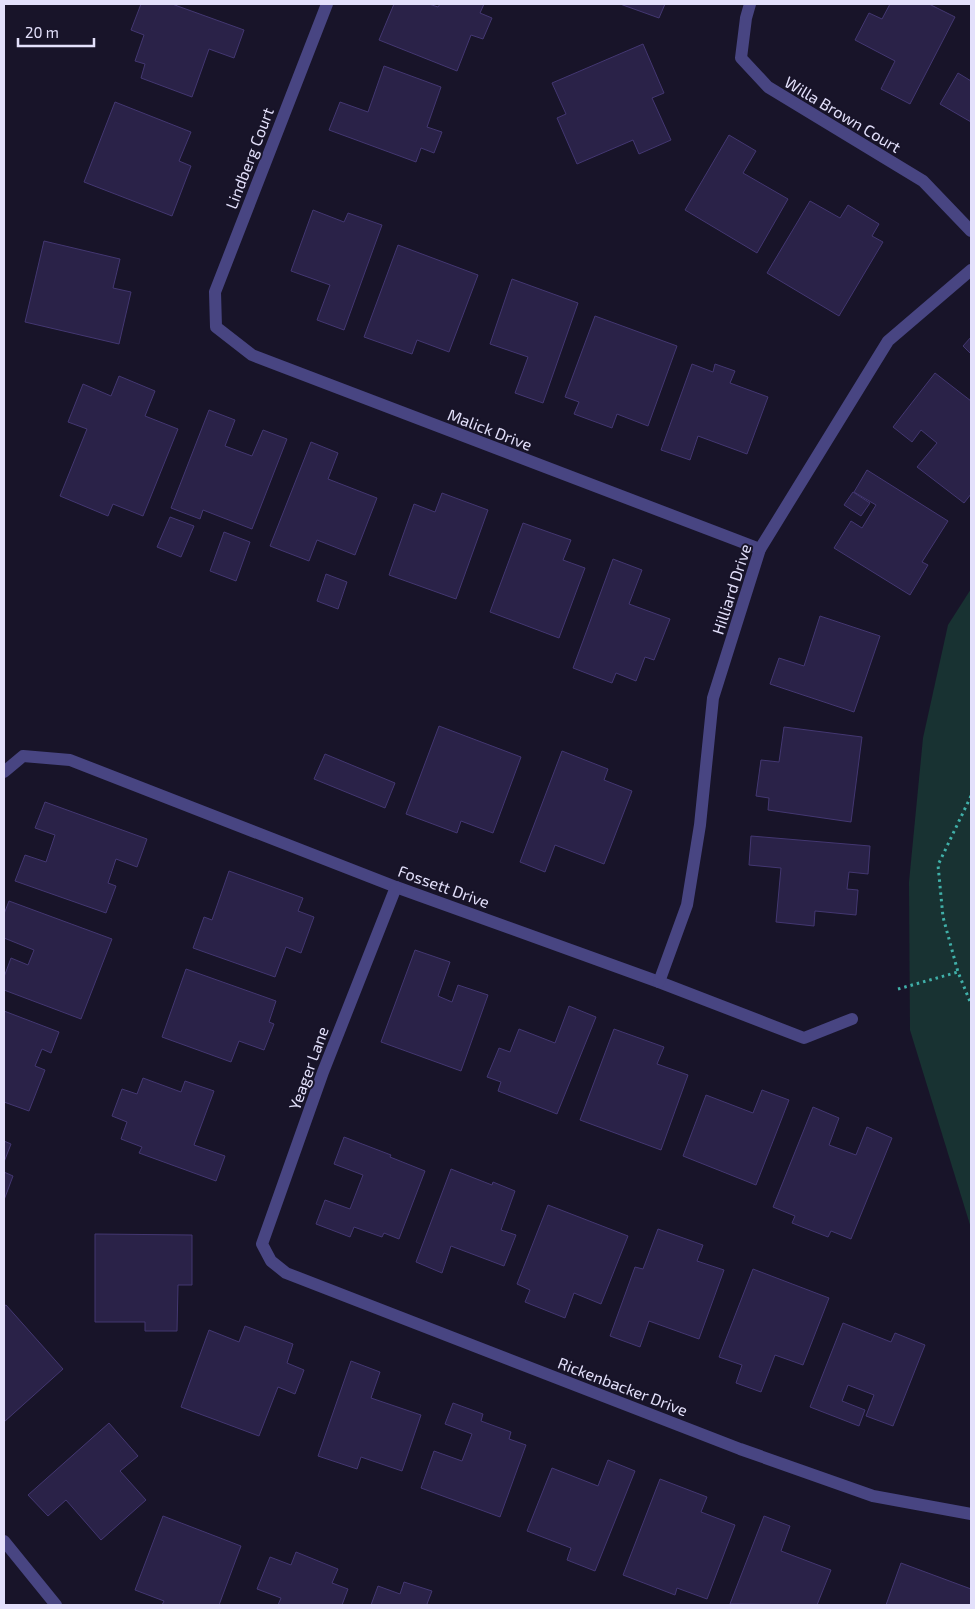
<svg xmlns="http://www.w3.org/2000/svg" width="975" height="1609" viewBox="0 0 975 1609" font-family="'Exo 2',sans-serif">
  <rect width="100%" height="100%" fill="#181429"/>
  <path fill="#183232" d="M 971,589 L 971,1228 L 910,1030 L 909,882 L 923,738 L 948,625 Z"/>
  <g fill="#2a2248" stroke="#433771">
    <path d="M 141,4 L 172,4 L 244,30 L 234,58 L 209,49 L 192,97 L 141,78 L 145,64 L 135,61 L 144,35 L 131,30 Z"/>
    <path d="M 394,4 L 429,4 L 438,7 L 440,4 L 484,4 L 480,13 L 492,18 L 483,39 L 471,35 L 457,71 L 379,40 Z"/>
    <path d="M 620,4 L 665,4 L 659,18 Z"/>
    <path d="M 890,4 L 929,4 L 955,17 L 910,104 L 881,89 L 895,61 L 855,40 L 869,13 L 882,19 Z"/>
    <path d="M 643,44 L 664,93 L 652,98 L 671,140 L 639,154 L 633,140 L 577,164 L 557,118 L 566,114 L 552,83 Z"/>
    <path d="M 384,66 L 441,87 L 427,127 L 442,132 L 434,153 L 421,148 L 416,162 L 329,130 L 340,102 L 368,112 Z"/>
    <path d="M 958,73 L 971,81 L 971,122 L 940,104 Z"/>
    <path d="M 115,102 L 191,132 L 179,161 L 191,166 L 172,216 L 84,182 Z"/>
    <path d="M 729,135 L 756,151 L 743,173 L 788,199 L 757,253 L 685,210 Z"/>
    <path d="M 810,201 L 840,218 L 848,205 L 879,224 L 872,236 L 883,242 L 839,316 L 767,273 Z"/>
    <path d="M 313,210 L 344,222 L 348,213 L 382,225 L 344,330 L 317,320 L 330,285 L 291,271 Z"/>
    <path d="M 44,241 L 120,259 L 113,288 L 131,292 L 119,344 L 25,322 Z"/>
    <path d="M 398,245 L 478,275 L 449,352 L 417,340 L 412,354 L 364,337 Z"/>
    <path d="M 512,279 L 578,303 L 543,403 L 515,393 L 528,357 L 490,344 Z"/>
    <path d="M 595,316 L 677,346 L 648,426 L 617,414 L 612,428 L 574,414 L 579,402 L 565,397 Z"/>
    <path d="M 971,337 L 971,354 L 963,346 Z"/>
    <path d="M 692,364 L 713,372 L 715,364 L 735,371 L 730,383 L 768,397 L 747,454 L 698,436 L 690,460 L 661,450 Z"/>
    <path d="M 935,373 L 971,401 L 971,494 L 964,503 L 917,467 L 937,443 L 921,430 L 912,442 L 893,427 Z"/>
    <path d="M 119,376 L 155,391 L 145,416 L 178,429 L 143,516 L 113,504 L 108,516 L 60,496 L 87,429 L 68,422 L 83,384 L 111,396 Z"/>
    <path d="M 209,410 L 235,420 L 225,446 L 252,456 L 263,430 L 287,439 L 252,529 L 203,510 L 200,519 L 171,508 Z"/>
    <path d="M 311,442 L 338,453 L 328,479 L 377,498 L 355,555 L 317,540 L 309,561 L 270,546 Z"/>
    <path d="M 867,470 L 948,521 L 922,562 L 928,565 L 910,595 L 834,548 L 851,521 L 862,528 L 876,505 L 854,492 Z"/>
    <path d="M 853,492 L 870,503 L 861,516 L 844,505 Z"/>
    <path d="M 442,493 L 488,510 L 456,599 L 389,575 L 414,504 L 435,512 Z"/>
    <path d="M 170,517 L 194,526 L 181,557 L 157,547 Z"/>
    <path d="M 523,523 L 571,540 L 563,560 L 585,568 L 559,638 L 490,612 Z"/>
    <path d="M 224,532 L 250,542 L 236,581 L 210,571 Z"/>
    <path d="M 613,559 L 642,570 L 629,604 L 670,619 L 654,660 L 645,657 L 636,681 L 616,673 L 612,683 L 573,668 Z"/>
    <path d="M 326,574 L 347,582 L 338,609 L 317,601 Z"/>
    <path d="M 820,616 L 880,636 L 854,712 L 770,684 L 779,658 L 804,666 Z"/>
    <path d="M 439,726 L 521,757 L 493,833 L 461,821 L 457,833 L 406,814 Z"/>
    <path d="M 784,727 L 862,737 L 851,822 L 768,810 L 769,798 L 756,796 L 761,760 L 779,762 Z"/>
    <path d="M 562,751 L 608,769 L 604,780 L 632,791 L 604,864 L 555,845 L 545,872 L 520,862 Z"/>
    <path d="M 325,754 L 395,783 L 385,808 L 314,779 Z"/>
    <path d="M 45,802 L 147,839 L 137,867 L 116,859 L 108,883 L 116,886 L 106,913 L 15,881 L 25,855 L 46,862 L 55,835 L 35,828 Z"/>
    <path d="M 751,836 L 870,846 L 868,874 L 849,872 L 847,889 L 858,890 L 856,915 L 815,911 L 814,926 L 776,922 L 781,868 L 749,865 Z"/>
    <path d="M 229,871 L 303,898 L 298,911 L 314,917 L 301,953 L 286,947 L 275,977 L 193,948 L 204,917 L 212,920 Z"/>
    <path d="M 9,901 L 112,939 L 81,1019 L 4,990 L 4,977 L 11,958 L 28,965 L 34,950 L 4,938 L 4,914 Z"/>
    <path d="M 415,950 L 450,962 L 438,996 L 452,1002 L 458,985 L 488,995 L 461,1071 L 381,1042 Z"/>
    <path d="M 186,969 L 276,1001 L 269,1022 L 274,1024 L 264,1050 L 239,1041 L 231,1062 L 162,1037 Z"/>
    <path d="M 569,1006 L 596,1017 L 557,1114 L 498,1091 L 501,1082 L 487,1077 L 499,1048 L 510,1052 L 519,1029 L 555,1043 Z"/>
    <path d="M 4,1011 L 59,1032 L 51,1053 L 42,1049 L 35,1066 L 45,1070 L 29,1111 L 4,1102 Z"/>
    <path d="M 614,1029 L 664,1047 L 657,1064 L 688,1075 L 661,1150 L 580,1120 Z"/>
    <path d="M 143,1078 L 181,1092 L 185,1081 L 214,1091 L 194,1145 L 225,1156 L 216,1181 L 139,1153 L 142,1147 L 121,1139 L 127,1122 L 112,1116 L 122,1089 L 137,1094 Z"/>
    <path d="M 762,1090 L 789,1100 L 756,1185 L 683,1156 L 706,1095 L 753,1113 Z"/>
    <path d="M 813,1107 L 839,1118 L 829,1145 L 856,1155 L 867,1127 L 892,1138 L 851,1239 L 831,1231 L 828,1237 L 792,1223 L 795,1216 L 773,1207 Z"/>
    <path d="M 344,1137 L 391,1155 L 390,1157 L 425,1171 L 399,1239 L 384,1233 L 382,1237 L 354,1227 L 350,1237 L 316,1224 L 325,1200 L 350,1209 L 363,1175 L 334,1164 Z"/>
    <path d="M 4,1141 L 11,1144 L 4,1162 Z"/>
    <path d="M 451,1169 L 492,1185 L 493,1182 L 515,1191 L 501,1230 L 516,1235 L 504,1266 L 451,1246 L 442,1273 L 416,1262 Z"/>
    <path d="M 4,1172 L 13,1176 L 4,1200 Z"/>
    <path d="M 548,1205 L 628,1236 L 601,1304 L 574,1293 L 565,1318 L 525,1302 L 530,1290 L 517,1284 Z"/>
    <path d="M 658,1229 L 703,1245 L 697,1261 L 724,1270 L 699,1339 L 649,1321 L 640,1347 L 610,1336 L 635,1267 L 643,1269 Z"/>
    <path d="M 95,1234 L 192,1235 L 192,1285 L 178,1285 L 177,1331 L 145,1331 L 145,1322 L 95,1322 Z"/>
    <path d="M 753,1269 L 829,1298 L 803,1365 L 775,1355 L 761,1392 L 736,1383 L 742,1365 L 719,1357 Z"/>
    <path d="M 6,1305 L 63,1369 L 4,1422 L 4,1306 Z"/>
    <path d="M 843,1323 L 891,1342 L 895,1333 L 925,1345 L 893,1426 L 866,1416 L 874,1395 L 848,1385 L 842,1401 L 865,1410 L 859,1426 L 810,1407 Z"/>
    <path d="M 245,1326 L 293,1344 L 287,1363 L 304,1370 L 295,1394 L 278,1387 L 259,1436 L 181,1407 L 209,1330 L 239,1342 Z"/>
    <path d="M 351,1361 L 380,1372 L 371,1398 L 421,1415 L 402,1471 L 361,1457 L 357,1469 L 318,1456 Z"/>
    <path d="M 453,1403 L 483,1414 L 481,1421 L 511,1432 L 509,1439 L 526,1445 L 500,1517 L 421,1488 L 434,1451 L 462,1461 L 472,1434 L 445,1424 Z"/>
    <path d="M 109,1423 L 138,1456 L 120,1471 L 146,1500 L 101,1540 L 66,1500 L 48,1516 L 28,1495 Z"/>
    <path d="M 608,1460 L 635,1471 L 595,1571 L 567,1560 L 571,1548 L 527,1531 L 552,1468 L 598,1486 Z"/>
    <path d="M 660,1479 L 707,1497 L 701,1512 L 735,1525 L 707,1599 L 677,1588 L 675,1595 L 623,1575 Z"/>
    <path d="M 163,1516 L 241,1546 L 219,1605 L 162,1605 L 164,1601 L 135,1590 Z"/>
    <path d="M 764,1516 L 790,1526 L 781,1551 L 831,1570 L 817,1605 L 730,1604 Z"/>
    <path d="M 296,1552 L 338,1569 L 332,1583 L 348,1589 L 342,1605 L 278,1605 L 281,1598 L 257,1589 L 270,1557 L 291,1565 Z"/>
    <path d="M 901,1563 L 971,1589 L 971,1605 L 886,1605 Z"/>
    <path d="M 404,1582 L 432,1591 L 427,1604 L 429,1605 L 371,1605 L 378,1586 L 400,1594 Z"/>
  </g>
  <g fill="none" stroke-linecap="round" stroke-linejoin="round">
    <g stroke="#40b0a9" stroke-width="3" stroke-dasharray="2.5 4" stroke-linecap="butt">
      <path d="M 971,796 L 938,865 L 943,917 L 958,972 L 971,1004"/>
      <path d="M 898,989 L 958,972"/>
    </g>
    <g stroke="#484582" stroke-width="12">
      <path d="M 327,4 L 215,292 L 216,327 L 252,355 L 760,549"/>
      <path d="M 750,4 L 746,18 L 741,58 L 768,87 L 923,181 L 971,231"/>
      <path d="M 4,772 L 23,756 L 70,760 L 396,887 L 659,982 L 804,1038 L 852,1019"/>
      <path d="M 396,887 L 323,1072 L 262,1244 L 271,1261 L 286,1273 L 740,1449 L 873,1496 L 971,1514"/>
      <path d="M 659,982 L 687,905 L 700,825 L 713,698 L 760,549 L 888,341 L 971,270"/>
      <path d="M 4,1541 L 56,1605"/>
    </g>
  </g>
  <g text-anchor="middle" dominant-baseline="central" stroke-width="4" stroke-linejoin="round" paint-order="stroke">
    <g font-size="16" fill="#e3e0fb" stroke="#181429">
      <text transform="translate(843 114) rotate(31)">Willa Brown Court</text>
      <text transform="translate(249 158) rotate(-69)">Lindberg Court</text>
      <text transform="translate(490 429) rotate(21)">Malick Drive</text>
      <text transform="translate(731 589) rotate(-72)">Hilliard Drive</text>
      <text transform="translate(444 886) rotate(20)">Fossett Drive</text>
      <text transform="translate(308 1068) rotate(-70)">Yeager Lane</text>
      <text transform="translate(623 1386) rotate(21)">Rickenbacker Drive</text>
    </g>
  </g>
  <rect width="975" height="1609" fill="none" stroke="#e3e0fb" stroke-width="10"/>
  <path d="M18 38v8h76v-8" fill="none" stroke="#e3e0fb" stroke-width="2.5"/>
  <text x="25" y="38" font-size="15" fill="#e3e0fb" stroke="#181429" stroke-width="4" paint-order="stroke">20 m</text>
</svg>
